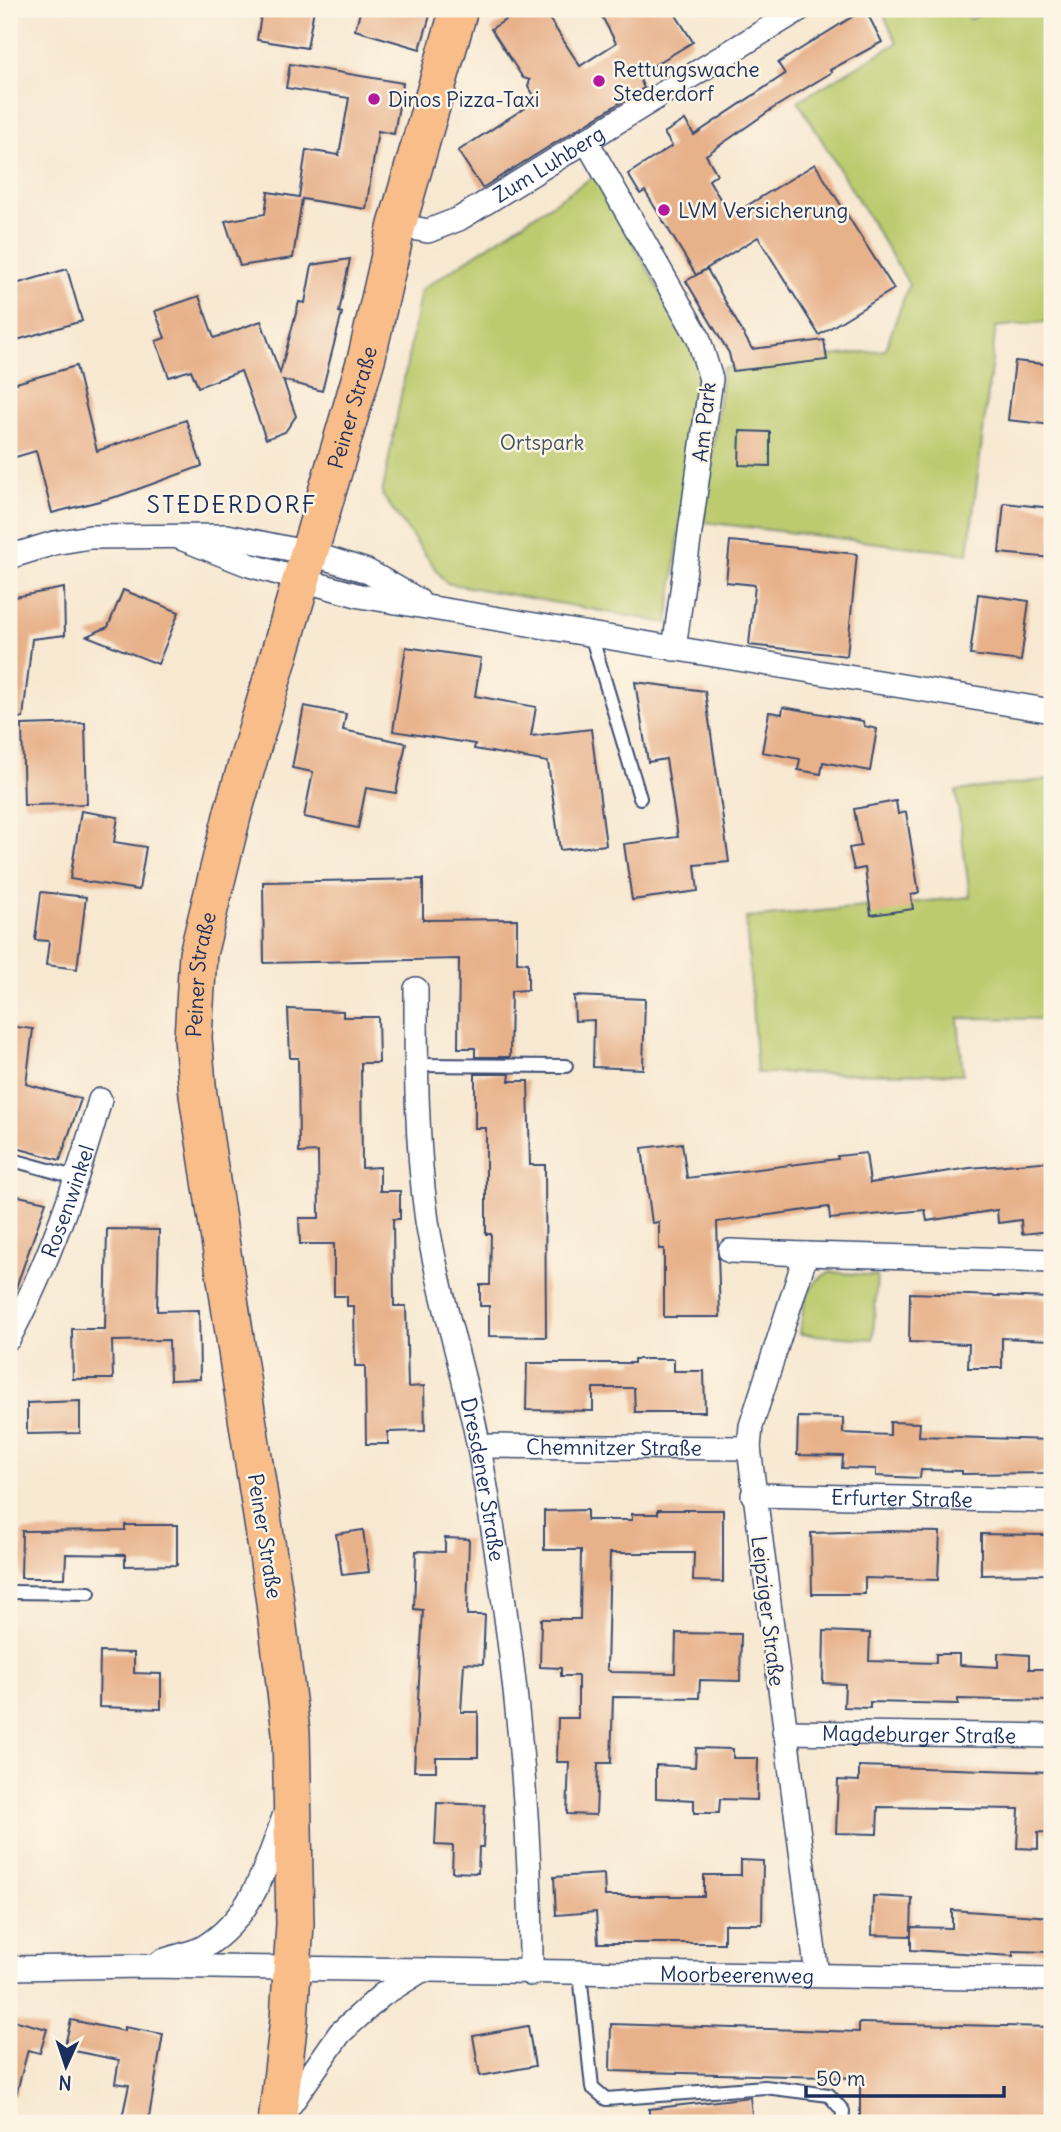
<svg xmlns="http://www.w3.org/2000/svg" width="1061" height="2132" viewBox="0 0 1061 2132" font-family="Delius,sans-serif">
  <rect width="100%" height="100%" fill="#fcf5e5"/>
  <filter id="ink" filterUnits="userSpaceOnUse"><feTurbulence type="fractalNoise" baseFrequency=".0143" numOctaves="2"/><feDisplacementMap in="SourceGraphic" scale="14" xChannelSelector="R" yChannelSelector="G"/><feConvolveMatrix kernelMatrix="1 2 1 2 8 2 1 2 1" color-interpolation-filters="sRGB"/></filter>
  <filter id="wash" filterUnits="userSpaceOnUse"><feTurbulence type="fractalNoise" baseFrequency=".00686" numOctaves="4" result="noise"/><feDisplacementMap in="SourceGraphic" scale="28" xChannelSelector="R" yChannelSelector="G"/><feGaussianBlur stdDeviation="1.57" result="paint"/><feColorMatrix in="noise" values="0 0 0 0 0 0 0 0 0 0 0 0 0 0 0 0 0 1.4 0 .05"/><feComposite in="paint" operator="in"/></filter>
  <g filter="url(#wash)">
    <rect width="100%" height="100%" fill="#f7e8d1"/>
    <g fill="#bccb6e" stroke="#6c7d66" stroke-width="2">
      <path d="M 881,9 L 963,9 L 970,20 L 990,9 L 1052,9 L 1052,321 L 996,327 L 968,554 L 704,522 L 723,368 L 885,350 L 909,284 L 798,101 L 897,43 Z"/>
      <path d="M 596,175 L 700,364 L 668,623 L 446,583 L 382,495 L 421,290 Z"/>
      <path d="M 1052,779 L 1052,1019 L 958,1018 L 963,1074 L 757,1073 L 746,918 L 970,897 L 956,791 Z"/>
      <path d="M 831,1272 L 877,1276 L 873,1339 L 800,1334 C 802,1311 805,1281 831,1272 Z"/>
    </g>
    <g id="blocks">
      <g fill="#e7b18a">
        <path d="M 262,9 L 314,9 L 307,48 L 257,40 Z"/>
        <path d="M 361,9 L 432,9 L 420,49 L 355,30 Z"/>
        <path d="M 523,9 L 543,9 L 580,66 L 616,43 L 598,9 L 672,9 L 693,42 L 638,75 L 644,88 L 482,188 L 458,151 L 537,100 L 528,86 L 530,80 L 523,78 L 491,29 Z"/>
        <path d="M 865,9 L 882,42 L 830,70 L 832,72 L 772,109 L 706,155 L 717,174 L 709,180 L 730,216 L 815,164 L 894,289 L 819,335 L 758,237 L 696,275 L 645,191 L 640,194 L 628,174 L 672,146 L 664,133 L 685,120 L 694,135 L 785,74 L 778,63 Z"/>
        <path d="M 290,64 L 403,83 L 394,134 L 378,131 L 366,209 L 302,199 L 293,258 L 240,266 L 225,221 L 265,214 L 268,192 L 299,197 L 306,150 L 339,155 L 349,98 L 286,88 Z"/>
        <path d="M 350,259 L 339,312 L 342,313 L 322,391 L 283,380 L 296,416 L 285,432 L 266,439 L 241,371 L 198,387 L 191,370 L 169,377 L 156,341 L 165,338 L 155,311 L 199,296 L 214,338 L 261,321 L 280,373 L 299,302 L 305,303 L 312,265 Z"/>
        <path d="M 67,269 L 82,321 L 17,340 L 9,313 L 9,286 Z"/>
        <path d="M 707,269 L 752,349 L 824,340 L 827,360 L 733,371 L 729,353 L 686,281 Z"/>
        <path d="M 1015,361 L 1052,365 L 1052,425 L 1008,420 Z"/>
        <path d="M 76,366 L 97,451 L 186,420 L 202,466 L 119,496 L 52,513 L 36,451 L 9,459 L 9,385 Z"/>
        <path d="M 740,431 L 770,432 L 770,466 L 739,465 Z"/>
        <path d="M 1004,503 L 1052,508 L 1052,558 L 999,553 Z"/>
        <path d="M 730,541 L 857,554 L 847,656 L 749,645 L 755,585 L 726,582 Z"/>
        <path d="M 64,588 L 65,635 L 32,639 L 23,718 L 9,717 L 9,598 Z"/>
        <path d="M 123,590 L 179,612 L 158,664 L 87,636 L 108,627 Z"/>
        <path d="M 978,594 L 1029,601 L 1021,661 L 970,655 Z"/>
        <path d="M 406,647 L 481,658 L 475,696 L 536,707 L 531,736 L 591,729 L 606,845 L 560,850 L 548,762 L 474,749 L 475,744 L 393,731 Z"/>
        <path d="M 635,682 L 705,691 L 729,862 L 695,865 L 698,891 L 632,900 L 624,844 L 678,837 L 666,759 L 648,762 Z"/>
        <path d="M 304,706 L 346,714 L 343,730 L 406,743 L 396,793 L 366,788 L 358,828 L 304,817 L 313,772 L 292,768 Z"/>
        <path d="M 783,707 L 863,721 L 864,726 L 877,729 L 870,771 L 823,762 L 821,774 L 798,770 L 800,759 L 762,752 L 769,712 L 782,714 Z"/>
        <path d="M 85,723 L 87,804 L 24,805 L 22,725 Z"/>
        <path d="M 896,801 L 898,814 L 906,812 L 919,893 L 911,895 L 913,909 L 871,915 L 865,868 L 854,870 L 849,848 L 861,846 L 854,809 Z"/>
        <path d="M 81,811 L 118,817 L 114,842 L 146,847 L 139,890 L 70,879 Z"/>
        <path d="M 423,879 L 423,920 L 517,919 L 517,962 L 528,963 L 528,990 L 511,991 L 510,1057 L 475,1057 L 475,1048 L 458,1048 L 459,959 L 264,963 L 263,882 Z"/>
        <path d="M 41,892 L 86,897 L 77,969 L 46,965 L 49,941 L 35,940 Z"/>
        <path d="M 574,996 L 645,999 L 643,1069 L 593,1067 L 594,1020 L 575,1021 Z"/>
        <path d="M 288,1009 L 343,1011 L 343,1017 L 378,1017 L 379,1063 L 361,1063 L 362,1168 L 380,1167 L 380,1191 L 400,1191 L 400,1219 L 393,1219 L 394,1306 L 406,1306 L 408,1387 L 424,1386 L 425,1431 L 388,1432 L 388,1444 L 366,1444 L 365,1366 L 355,1366 L 354,1306 L 347,1306 L 347,1296 L 334,1296 L 334,1244 L 300,1244 L 299,1218 L 319,1218 L 318,1152 L 299,1153 L 298,1058 L 290,1058 Z"/>
        <path d="M 9,1026 L 33,1029 L 26,1084 L 81,1099 L 60,1160 L 9,1146 Z"/>
        <path d="M 475,1074 L 510,1074 L 509,1081 L 528,1081 L 530,1165 L 545,1165 L 546,1337 L 489,1336 L 489,1306 L 480,1306 L 480,1285 L 490,1285 L 491,1234 L 486,1234 L 486,1128 L 475,1128 Z"/>
        <path d="M 682,1143 L 687,1178 L 838,1159 L 837,1156 L 866,1153 L 870,1183 L 970,1168 L 1052,1161 L 1051,1231 L 1022,1234 L 1021,1220 L 998,1223 L 997,1210 L 927,1221 L 925,1210 L 830,1219 L 829,1207 L 717,1222 L 720,1317 L 664,1317 L 664,1249 L 659,1249 L 659,1222 L 652,1223 L 642,1148 Z"/>
        <path d="M 9,1194 L 46,1202 L 12,1299 L 9,1299 Z"/>
        <path d="M 107,1229 L 159,1230 L 157,1311 L 199,1310 L 200,1379 L 170,1380 L 169,1340 L 112,1341 L 113,1379 L 73,1379 L 72,1329 L 105,1329 Z"/>
        <path d="M 910,1293 L 1052,1298 L 1052,1340 L 1002,1338 L 1002,1368 L 968,1368 L 969,1344 L 909,1342 Z"/>
        <path d="M 634,1359 L 674,1359 L 674,1371 L 704,1371 L 705,1412 L 635,1412 L 634,1388 L 593,1388 L 593,1411 L 526,1410 L 527,1363 L 634,1363 Z"/>
        <path d="M 80,1401 L 80,1433 L 27,1434 L 27,1403 Z"/>
        <path d="M 798,1417 L 843,1418 L 843,1433 L 890,1435 L 890,1422 L 920,1423 L 919,1436 L 1052,1440 L 1052,1473 L 962,1474 L 962,1471 L 921,1470 L 920,1478 L 876,1476 L 876,1469 L 842,1468 L 843,1456 L 797,1455 Z"/>
        <path d="M 587,1510 L 587,1520 L 632,1520 L 632,1514 L 658,1514 L 658,1510 L 723,1510 L 723,1582 L 693,1581 L 694,1553 L 610,1553 L 607,1669 L 611,1672 L 675,1673 L 676,1633 L 741,1634 L 740,1681 L 700,1680 L 699,1698 L 613,1697 L 611,1763 L 598,1763 L 596,1815 L 567,1814 L 569,1762 L 557,1762 L 558,1718 L 578,1718 L 578,1676 L 561,1676 L 561,1668 L 540,1667 L 541,1619 L 580,1619 L 581,1550 L 544,1550 L 544,1511 Z"/>
        <path d="M 125,1525 L 177,1525 L 177,1565 L 125,1566 L 125,1555 L 66,1554 L 65,1578 L 21,1578 L 22,1531 L 125,1530 Z"/>
        <path d="M 363,1530 L 369,1572 L 342,1575 L 336,1534 Z"/>
        <path d="M 883,1531 L 940,1532 L 938,1580 L 865,1578 L 865,1594 L 812,1594 L 811,1533 Z"/>
        <path d="M 981,1534 L 1052,1535 L 1052,1574 L 981,1575 Z"/>
        <path d="M 445,1538 L 469,1539 L 467,1615 L 485,1615 L 483,1664 L 464,1663 L 461,1712 L 478,1712 L 478,1757 L 436,1757 L 436,1771 L 414,1771 L 423,1610 L 414,1609 L 416,1551 L 445,1552 Z"/>
        <path d="M 824,1631 L 870,1633 L 869,1661 L 936,1663 L 936,1654 L 959,1654 L 959,1665 L 998,1667 L 998,1653 L 1029,1655 L 1029,1669 L 1052,1669 L 1052,1701 L 958,1699 L 958,1704 L 870,1702 L 870,1708 L 844,1707 L 845,1684 L 823,1683 Z"/>
        <path d="M 100,1652 L 134,1653 L 134,1673 L 161,1674 L 161,1709 L 99,1707 Z"/>
        <path d="M 696,1748 L 733,1749 L 733,1758 L 758,1758 L 757,1800 L 720,1799 L 719,1813 L 694,1813 L 694,1800 L 656,1798 L 656,1765 L 695,1767 Z"/>
        <path d="M 859,1766 L 1052,1772 L 1052,1833 L 1038,1832 L 1038,1849 L 1017,1848 L 1019,1809 L 878,1807 L 877,1834 L 836,1833 L 838,1780 L 859,1781 Z"/>
        <path d="M 437,1803 L 485,1805 L 483,1847 L 479,1847 L 478,1873 L 452,1872 L 453,1846 L 435,1845 Z"/>
        <path d="M 741,1860 L 763,1861 L 762,1924 L 724,1924 L 724,1943 L 598,1943 L 596,1912 L 556,1915 L 554,1877 L 604,1874 L 605,1896 L 704,1896 L 704,1875 L 741,1875 Z"/>
        <path d="M 873,1896 L 912,1898 L 911,1936 L 872,1935 Z"/>
        <path d="M 952,1910 L 1052,1917 L 1052,1952 L 1013,1951 L 1013,1956 L 911,1950 L 911,1927 L 952,1928 Z"/>
        <path d="M 9,2019 L 47,2029 L 40,2053 L 28,2050 L 16,2095 L 9,2094 Z"/>
        <path d="M 71,2020 L 124,2031 L 124,2027 L 163,2034 L 148,2123 L 121,2123 L 129,2085 L 115,2083 L 119,2060 L 64,2049 Z"/>
        <path d="M 859,2023 L 1052,2027 L 1052,2123 L 860,2123 L 860,2078 L 610,2071 L 611,2024 L 859,2032 Z"/>
        <path d="M 528,2026 L 535,2066 L 480,2076 L 473,2036 Z"/>
        <path d="M 750,2097 L 753,2123 L 649,2123 L 649,2109 Z"/>
      </g>
    </g>
  </g>
  <g filter="url(#ink)">
    <use href="#blocks" fill-opacity="0" stroke="#3c4b6f" stroke-width="2"/>
    <g fill="none" stroke-linecap="round" stroke-linejoin="round">
      <defs>
        <g id="service">
          <path d="M 591,635 L 640,798"/>
          <path d="M 416,1065 L 566,1066"/>
          <path d="M 9,1159 L 78,1178"/>
          <path d="M 9,1592 L 89,1593"/>
          <path d="M 580,1974 L 592,2087 L 606,2099 L 765,2087 L 829,2095 L 843,2111 L 842,2123"/>
        </g>
        <g id="minor">
          <path d="M 586,140 L 698,337 L 711,379 L 674,649"/>
          <path id="s1" d="M 397,225 L 428,231 L 459,219 L 800,9"/>
          <path d="M 178,537 L 249,565 L 360,596 L 1052,711"/>
          <path d="M 9,557 L 54,543 L 90,537 L 227,536 L 310,553 L 367,571 L 418,600"/>
          <path id="s2" d="M 416,989 C 416,1067 416,1143 427,1221 C 439,1297 465,1372 479,1448 C 510,1618 532,1801 531,1974"/>
          <path d="M 730,1251 L 806,1254"/>
          <path id="s3" d="M 9,1338 C 49,1263 77,1182 100,1100"/>
          <path id="s4" d="M 479,1446 L 749,1448"/>
          <path id="s5" d="M 753,1495 L 1052,1501"/>
          <path id="s6" d="M 784,1732 L 1052,1736"/>
          <path d="M 162,1961 C 175,1956 192,1954 204,1947 C 253,1917 267,1864 285,1814"/>
          <path id="s7" d="M 9,1968 L 146,1966 L 1052,1979"/>
          <path d="M 817,1975 L 749,1448 L 751,1426 L 806,1254 L 1052,1261"/>
          <path d="M 283,2115 L 340,2033 L 382,1995 L 419,1972"/>
        </g>
        <g id="primary">
          <path id="s8" d="M 277,2123 L 289,2019 L 295,1924 L 291,1732 L 274,1595 L 198,1095 L 193,1038 L 198,954 L 233,812 L 367,356 L 397,225 L 459,9"/>
        </g>
      </defs>
      <use href="#service" stroke="#3c4b6f" stroke-width="16"/>
      <use href="#minor" stroke="#3c4b6f" stroke-width="26"/>
      <use href="#primary" stroke="#3c4b6f" stroke-width="40"/>
      <use href="#service" stroke="#fff" stroke-width="12"/>
      <use href="#minor" stroke="#fff" stroke-width="23"/>
      <use href="#primary" stroke="#f8bd89" stroke-width="37"/>
    </g>
  </g>
  <g fill="#b5179e" stroke="#fcf5e5" stroke-width="2.5">
    <circle cx="599" cy="81" r="7"/>
    <circle cx="374" cy="99" r="7"/>
    <circle cx="664" cy="210" r="7"/>
  </g>
  <g text-anchor="middle" dominant-baseline="central" stroke-width="5" stroke-linejoin="round" paint-order="stroke">
    <g font-size="21" fill="#1b2f5e" stroke="#fcf5e5" text-anchor="start">
      <text x="613" y="69">Rettungswache<tspan x="613" dy="24">Stederdorf</tspan></text>
      <text x="388" y="99">Dinos Pizza-Taxi</text>
      <text x="678" y="210">LVM Versicherung</text>
    </g>
    <g font-size="21" fill="#1b2f5e" stroke="#fcf5e5">
      <text stroke="none"><textPath href="#s1" startOffset="170">Zum Luhberg</textPath></text>
      <text stroke="none"><textPath href="#s8" startOffset="1745">Peiner Straße</textPath></text>
      <text transform="translate(704 422) rotate(-84)">Am Park</text>
      <text stroke="none"><textPath href="#s8" startOffset="1157">Peiner Straße</textPath></text>
      <text stroke="none"><textPath href="#s3" startOffset="149">Rosenwinkel</textPath></text>
      <text stroke="none"><textPath href="#s4" startOffset="135">Chemnitzer Straße</textPath></text>
      <text stroke="none"><textPath href="#s2" startOffset="497">Dresdener Straße</textPath></text>
      <text stroke="none"><textPath href="#s5" startOffset="149">Erfurter Straße</textPath></text>
      <text transform="translate(265 1536) rotate(81)">Peiner Straße</text>
      <text transform="translate(768 1611) rotate(83)">Leipziger Straße</text>
      <text stroke="none"><textPath href="#s6" startOffset="135">Magdeburger Straße</textPath></text>
      <text stroke="none"><textPath href="#s7" startOffset="728">Moorbeerenweg</textPath></text>
    </g>
    <g font-size="21" fill="#435662" stroke="#fcf5e5">
      <text x="542" y="442">Ortspark</text>
    </g>
    <g font-size="24" letter-spacing="2" fill="#1b2f5e" stroke="#fcf5e5">
      <text x="232" y="504">STEDERDORF</text>
    </g>
  </g>
  <rect width="1061" height="2132" fill="none" stroke="#fcf5e5" stroke-width="35"/>
  <g transform="translate(66 2066) rotate(183)" stroke="#fcf5e5" stroke-width="5" paint-order="stroke">
  <path d="M0-5L12 26L0 18L-12 26Z" fill="#1b2f5e"/>
  <text y="-10" font-size="19" font-weight="bold" text-anchor="middle" fill="#1b2f5e">N</text>
  </g>
  <path d="M806 2086v10h198v-10" fill="none" stroke="#1b2f5e" stroke-width="3.5"/>
  <text x="816" y="2086" font-size="21" fill="#1b2f5e" stroke="#fcf5e5" stroke-width="5" paint-order="stroke">50 m</text>
</svg>
